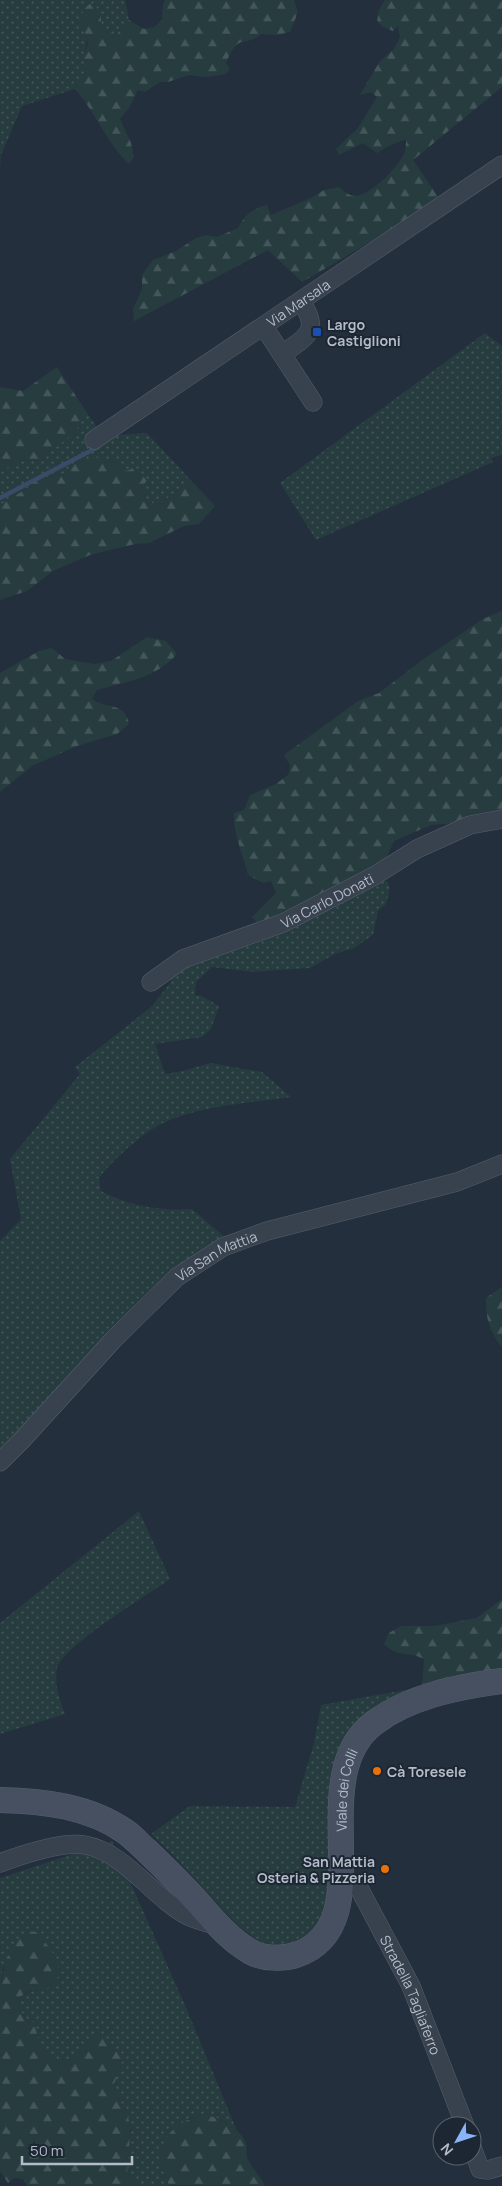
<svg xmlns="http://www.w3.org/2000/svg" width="502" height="2186" viewBox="0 0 502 2186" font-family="Manrope,sans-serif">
  <defs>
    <pattern id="grass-dots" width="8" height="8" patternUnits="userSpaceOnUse" patternTransform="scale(1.25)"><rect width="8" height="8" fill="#263c3f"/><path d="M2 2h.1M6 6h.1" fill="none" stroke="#435659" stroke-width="1.8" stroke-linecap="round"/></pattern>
    <pattern id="forest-firs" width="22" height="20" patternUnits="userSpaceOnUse" patternTransform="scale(1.25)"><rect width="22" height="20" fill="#263c3f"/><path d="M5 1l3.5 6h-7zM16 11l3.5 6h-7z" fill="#435659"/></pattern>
  </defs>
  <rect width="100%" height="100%" fill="#242f3e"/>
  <g fill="url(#grass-dots)">
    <path d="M 0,0 L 125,0 L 129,20 L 112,41 L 101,27 L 86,35 C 88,44 85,47 84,55 C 83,61 88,66 86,71 C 84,78 77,81 75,89 L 22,106 L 1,155 L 0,168 Z"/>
    <path d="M 485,333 L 502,346 L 502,455 L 491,458 L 493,462 L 316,540 L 280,483 Z"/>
    <path d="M 87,413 L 103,436 L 147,433 L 188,477 L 182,487 L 157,506 L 145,498 L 142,487 L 146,480 L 133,468 L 127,471 L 108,461 L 76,462 L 63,475 L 37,479 L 29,487 L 0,505 L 0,473 L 13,463 L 31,459 L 74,433 Z"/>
    <path d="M 376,880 L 387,881 L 390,888 L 386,904 L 378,911 L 373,935 L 354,948 L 335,954 L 310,968 L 252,972 L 212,967 L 196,982 L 195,995 L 202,996 L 219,1006 L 211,1029 L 202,1037 L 155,1044 L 165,1074 L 183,1071 L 210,1063 L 262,1072 L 291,1097 C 249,1103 202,1105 163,1123 C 142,1133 113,1160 99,1178 L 101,1191 C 129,1206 160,1211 192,1209 L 226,1238 L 156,1285 L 0,1456 L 0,1241 L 21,1219 L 10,1159 L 80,1074 L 75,1067 L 151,1007 L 171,982 L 173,956 Z"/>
    <path d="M 139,1511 L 170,1579 C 149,1594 61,1647 57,1669 C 54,1684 60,1701 65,1714 L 0,1734 L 0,1623 Z"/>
    <path d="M 422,1687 L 364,1719 L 332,1898 L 309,1942 L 272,1946 L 257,1940 L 236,1924 L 173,1855 L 151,1834 L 190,1806 L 295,1807 L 314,1743 L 321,1705 Z"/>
    <path d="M 112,1841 L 185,2005 L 237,2131 C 221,2117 210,2113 189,2118 L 161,2162 L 170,2186 L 137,2186 L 127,2170 L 131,2125 L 113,2085 C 125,2062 122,2060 108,2040 L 71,2061 C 45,2057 38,2051 35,2023 L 27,2021 L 18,2006 C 22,1991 27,1992 41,1990 L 3,1967 L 0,1991 L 0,1878 Z"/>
  </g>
  <g fill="url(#forest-firs)">
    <path d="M 165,0 L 294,0 L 298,12 L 290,32 L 277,35 L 261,34 C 242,49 240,31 226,63 L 230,69 L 226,74 L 207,77 L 189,75 L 168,82 L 160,82 L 145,92 L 138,90 L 129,108 L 120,119 L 131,143 L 134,157 L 129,164 C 106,142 96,113 75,89 L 77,81 L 85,73 L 86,68 L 83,56 L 88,44 L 86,35 L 78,24 L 84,9 L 91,3 L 101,11 L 101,27 L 112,40 L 129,20 L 144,29 L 154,27 L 162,20 L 163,5 Z"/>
    <path d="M 385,0 L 502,0 L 502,87 L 413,160 L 441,201 L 302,282 L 268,250 L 134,321 L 133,309 L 142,289 L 142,275 L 153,260 L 176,251 L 196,238 L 206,235 L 217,237 L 238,228 C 245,214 253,209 267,205 L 271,215 L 311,198 L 324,190 L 339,187 C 343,191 349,196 356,196 C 372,194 400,166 405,151 C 406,148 406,143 406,139 L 387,147 L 377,153 L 363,143 L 339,155 L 336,149 L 358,128 L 377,97 L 371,92 L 360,95 L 380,61 L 394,49 L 400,37 L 398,26 L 393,31 L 383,27 L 377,21 L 379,10 Z"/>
    <path d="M 57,367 L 87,413 L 74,433 L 40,460 C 25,457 12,464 0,473 L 0,387 L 23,391 Z"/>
    <path d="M 101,457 L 108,461 L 119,459 L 127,471 L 133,468 L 147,480 L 142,487 L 145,498 L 157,506 L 182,487 L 188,477 L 215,506 L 199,524 L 184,526 L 149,543 L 135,544 L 90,555 L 53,571 L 27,591 L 0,600 L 0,505 L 29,487 L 37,479 L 63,475 L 76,462 Z"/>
    <path d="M 502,611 L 502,812 L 489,820 L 431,825 L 394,841 L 376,880 L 263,929 L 252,917 L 276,893 L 271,881 L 263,883 L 248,875 C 243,854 233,834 234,813 L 244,810 L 250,795 L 276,784 L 289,774 L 290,765 L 284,755 L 358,701 L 379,693 L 425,658 L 483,619 Z"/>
    <path d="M 147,637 L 166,641 L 177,654 C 154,679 129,681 97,690 L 92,699 C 106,710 125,701 129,724 L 117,734 L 77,746 L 32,766 L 0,792 L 0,673 L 39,651 L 52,648 L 65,659 L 95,664 L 111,661 Z"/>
    <path d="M 502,1287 L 502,1347 C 490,1333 485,1317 486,1298 Z"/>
    <path d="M 502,1599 L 502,1675 L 422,1687 L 424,1659 C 409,1651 398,1658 384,1644 L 389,1633 L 401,1626 L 434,1626 L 477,1618 Z"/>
    <path d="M 27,1931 L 36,1932 C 49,1946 73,1973 48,1988 C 41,1992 32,1989 25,1993 C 20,1996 20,2001 18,2007 L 27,2021 L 35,2023 C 38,2049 46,2057 71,2061 L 95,2036 L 108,2039 L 122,2060 L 122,2069 L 113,2085 L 131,2125 L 127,2170 L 137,2186 L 27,2186 L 23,2179 L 14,2178 L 8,2183 L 0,2171 L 0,1991 C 3,1970 8,1944 27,1931 Z"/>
    <path d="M 204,2114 C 220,2119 237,2125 245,2141 C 248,2147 245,2154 248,2160 C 253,2169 260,2176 265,2186 L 169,2185 C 166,2178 162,2170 161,2162 C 158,2135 181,2120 204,2114 Z"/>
  </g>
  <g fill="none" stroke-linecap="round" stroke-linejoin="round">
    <path stroke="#394c67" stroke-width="4.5" d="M 0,498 L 98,447"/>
    <defs>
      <g id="street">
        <path d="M 264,327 L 313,402"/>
        <path d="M 282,354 C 305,338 322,331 301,302"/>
        <path id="s1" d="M 94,440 L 502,165"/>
        <path id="s2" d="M 151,982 L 183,959 L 283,923 L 374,876 L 417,849 L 470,825 L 502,819"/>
        <path id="s3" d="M 0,1462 L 21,1441 L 114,1339 L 177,1277 L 223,1247 L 267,1231 L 457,1182 L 502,1164"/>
        <path d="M 0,1863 C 21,1855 63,1841 85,1845 C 125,1852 153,1898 188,1916 C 197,1920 208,1923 217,1926"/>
        <path id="s4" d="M 341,1875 L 360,1890 L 411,1986 L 465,2126"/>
        <path d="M 472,2147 L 480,2169 L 488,2170 L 502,2166"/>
      </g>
      <g id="secondary">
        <path id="s5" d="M 0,1800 C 44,1801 89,1806 126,1832 C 133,1837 139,1844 146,1850 C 165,1868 183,1886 201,1906 C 216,1923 231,1941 251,1952 C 263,1959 283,1959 296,1955 C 385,1925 301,1778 374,1723 C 410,1696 458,1687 502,1681"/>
      </g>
    </defs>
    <use href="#street" stroke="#565f6c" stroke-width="19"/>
    <use href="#secondary" stroke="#565f6c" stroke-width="26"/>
    <use href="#street" stroke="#38414e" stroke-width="18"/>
    <use href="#secondary" stroke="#465061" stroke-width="25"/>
  </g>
  <rect fill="#1a4fb4" stroke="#1d2633" stroke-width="2" x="312" y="327" width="10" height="10" rx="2.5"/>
  <g fill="#e8710a" stroke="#1d2633" stroke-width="2">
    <circle cx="377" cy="1771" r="5"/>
    <circle cx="385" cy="1869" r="5"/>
  </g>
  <g text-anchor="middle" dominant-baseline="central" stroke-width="4" stroke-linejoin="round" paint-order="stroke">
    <g font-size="14" fill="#b4bcc9" stroke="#1d2633">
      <text stroke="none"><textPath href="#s1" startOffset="246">Via Marsala</textPath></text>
      <text stroke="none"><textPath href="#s2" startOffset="195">Via Carlo Donati</textPath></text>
      <text stroke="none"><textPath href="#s3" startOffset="301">Via San Mattia</textPath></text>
      <text stroke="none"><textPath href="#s5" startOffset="536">Viale dei Colli</textPath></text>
      <text stroke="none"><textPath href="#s4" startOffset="141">Stradella Tagliaferro</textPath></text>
    </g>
    <g font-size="14" font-weight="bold" fill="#b4bcc9" stroke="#1d2633" text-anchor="start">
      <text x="327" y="324">Largo<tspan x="327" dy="16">Castiglioni</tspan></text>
      <text x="387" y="1771">Cà Toresele</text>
      <text x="375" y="1861" text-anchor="end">San Mattia<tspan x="375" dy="16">Osteria &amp; Pizzeria</tspan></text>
    </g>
  </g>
  <g transform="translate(457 2141) rotate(230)"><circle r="24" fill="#1d2633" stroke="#59626f"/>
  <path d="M0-4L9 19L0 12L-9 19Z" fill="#8ab4f8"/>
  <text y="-8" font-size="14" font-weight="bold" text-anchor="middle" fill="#b4bcc9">N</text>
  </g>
  <path d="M22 2156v8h110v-8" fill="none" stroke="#b4bcc9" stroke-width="2.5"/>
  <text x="30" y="2156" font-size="15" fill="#b4bcc9" stroke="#1d2633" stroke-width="4" paint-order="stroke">50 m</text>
</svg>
